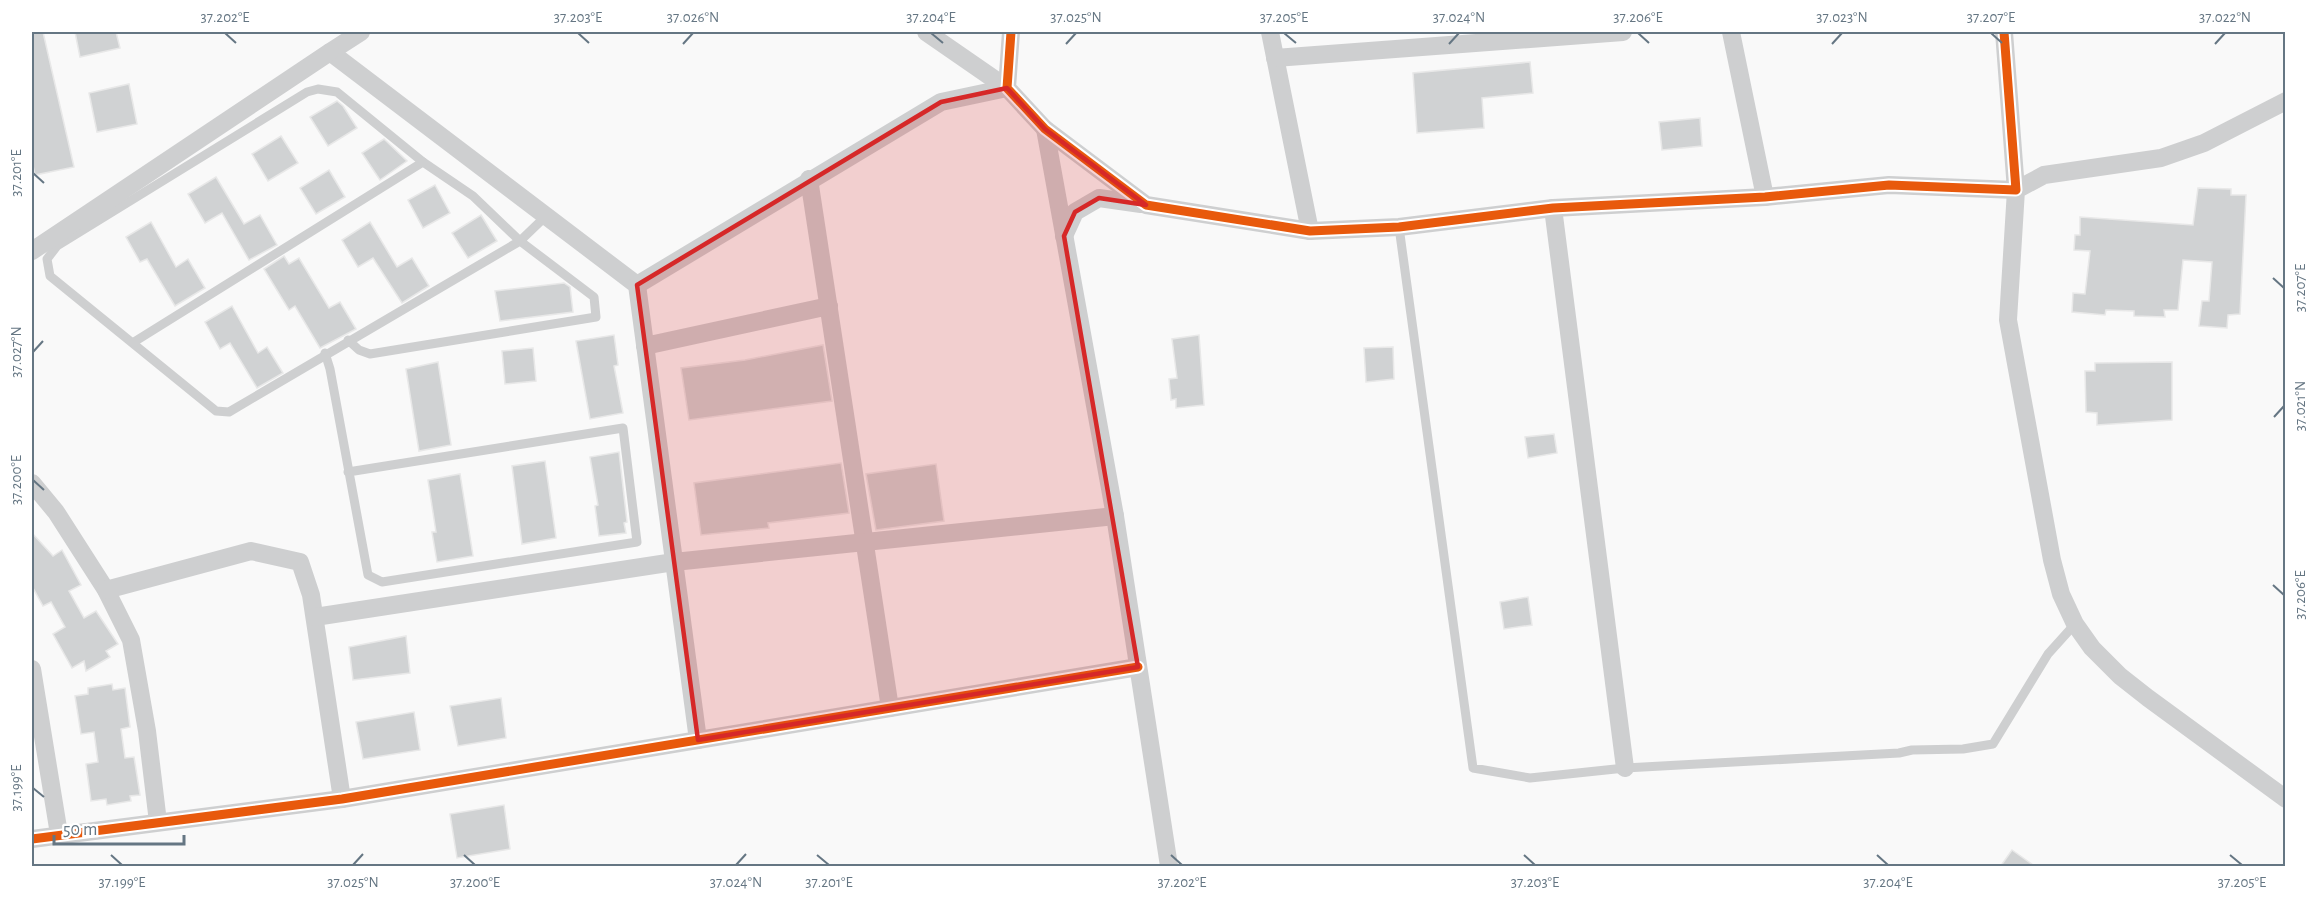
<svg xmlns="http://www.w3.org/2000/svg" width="2317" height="898" viewBox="0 0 2317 898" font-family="'Alegreya Sans',sans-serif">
  <rect width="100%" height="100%" fill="#f9f9f9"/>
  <g fill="#d0d2d3" stroke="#e8e8e8" stroke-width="1.5">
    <path d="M 32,32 L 43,32 L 74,167 L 35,175 L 32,161 Z"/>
    <path d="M 75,32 L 116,32 L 120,48 L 80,57 Z"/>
    <path d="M 1530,62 L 1533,93 L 1482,98 L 1484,128 L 1417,133 L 1413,73 Z"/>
    <path d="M 129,84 L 137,124 L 97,132 L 89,93 Z"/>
    <path d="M 337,101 L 343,106 L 357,128 L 328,146 L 310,117 Z"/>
    <path d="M 1700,118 L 1702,146 L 1662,150 L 1659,122 Z"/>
    <path d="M 281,136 L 298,163 L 268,181 L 252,154 Z"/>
    <path d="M 384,139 L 407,161 L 380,180 L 362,153 Z"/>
    <path d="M 329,170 L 345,197 L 316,214 L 300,188 Z"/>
    <path d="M 216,177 L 244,224 L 260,215 L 277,245 L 249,260 L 222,213 L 205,223 L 188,194 Z"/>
    <path d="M 435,185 L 450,213 L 423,228 L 408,200 Z"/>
    <path d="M 2198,188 L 2231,189 L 2231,195 L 2246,195 L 2240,314 L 2228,315 L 2227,328 L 2199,326 L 2202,301 L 2209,301 L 2212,262 L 2183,260 L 2178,310 L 2164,310 L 2165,317 L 2134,316 L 2134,311 L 2106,310 L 2105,315 L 2072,312 L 2073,293 L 2085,294 L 2090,251 L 2074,250 L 2075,235 L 2080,235 L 2080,217 L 2193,225 Z"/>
    <path d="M 481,215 L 497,241 L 468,258 L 452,233 Z"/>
    <path d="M 151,222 L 176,267 L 188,259 L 205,288 L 175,306 L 147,259 L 140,262 L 126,237 Z"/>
    <path d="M 370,222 L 397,267 L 412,258 L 429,286 L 402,303 L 373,258 L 358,267 L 342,240 Z"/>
    <path d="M 284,256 L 289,264 L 299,258 L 329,308 L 340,302 L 356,329 L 320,348 L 295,306 L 289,310 L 264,269 Z"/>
    <path d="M 564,283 L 570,287 L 573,312 L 500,321 L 495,291 Z"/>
    <path d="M 232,306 L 258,353 L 267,347 L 283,373 L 257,388 L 230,343 L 220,349 L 205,322 Z"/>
    <path d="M 614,335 L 618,365 L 614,366 L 623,413 L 590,419 L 576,341 Z"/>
    <path d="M 1199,335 L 1204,405 L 1176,408 L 1176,399 L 1171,400 L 1169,379 L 1177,378 L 1172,339 Z"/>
    <path d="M 823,345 L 832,401 L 689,420 L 681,368 L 745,360 Z"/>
    <path d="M 1393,347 L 1394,379 L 1366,382 L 1364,348 Z"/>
    <path d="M 533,348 L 536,381 L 505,384 L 502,351 Z"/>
    <path d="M 438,362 L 451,445 L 419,451 L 406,369 Z"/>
    <path d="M 2172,362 L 2172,420 L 2097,425 L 2097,413 L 2086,412 L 2085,371 L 2095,371 L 2095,363 Z"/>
    <path d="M 1554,434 L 1557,453 L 1528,458 L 1525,437 Z"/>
    <path d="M 619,452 L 627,522 L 624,523 L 626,533 L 599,536 L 595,506 L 598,505 L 590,457 Z"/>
    <path d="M 545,461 L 556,538 L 522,544 L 512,466 Z"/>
    <path d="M 841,463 L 849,513 L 768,523 L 769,528 L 701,535 L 694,483 Z"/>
    <path d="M 936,464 L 944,521 L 876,530 L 866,474 Z"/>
    <path d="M 460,474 L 473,556 L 437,562 L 432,532 L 436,532 L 428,480 Z"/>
    <path d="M 32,533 L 53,556 L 62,550 L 81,585 L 69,591 L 84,618 L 96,611 L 118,644 L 106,651 L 110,657 L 86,671 L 84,661 L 72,668 L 53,634 L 65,627 L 51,602 L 43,606 L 32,586 Z"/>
    <path d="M 1528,597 L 1532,625 L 1504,629 L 1500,602 Z"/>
    <path d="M 406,636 L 410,673 L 353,680 L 349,647 Z"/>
    <path d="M 112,684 L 113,690 L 125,688 L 130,727 L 121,729 L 125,758 L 134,757 L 140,795 L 130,796 L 131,801 L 107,805 L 106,799 L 91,801 L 86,764 L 98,762 L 94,732 L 81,734 L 75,696 L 88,694 L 88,688 Z"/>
    <path d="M 501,698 L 506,738 L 458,746 L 450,706 Z"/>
    <path d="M 414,712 L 420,750 L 363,759 L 356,722 Z"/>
    <path d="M 504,805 L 510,849 L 457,858 L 450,814 Z"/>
    <path d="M 2012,850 L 2036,867 L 2000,867 Z"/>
  </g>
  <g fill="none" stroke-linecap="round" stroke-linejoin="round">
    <g stroke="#cecfd0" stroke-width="9">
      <path d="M 1399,227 L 1473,768 L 1530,778 L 1625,768 L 1899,753 L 1912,750 L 1963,749 L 1993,744 L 2048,654 L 2075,624"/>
      <path d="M 348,340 L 359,350 L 370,354 L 596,317 L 594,297 L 520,241 L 473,196 L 423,162 L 337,92 L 318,89 L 307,92 L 57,246 L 47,259 L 50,276 L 216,411 L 229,412 L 520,241 L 546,216"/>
      <path d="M 134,342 L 423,162"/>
      <path d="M 325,353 L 330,369 L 368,575 L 382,582 L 637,542 L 623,428 L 348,472"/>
    </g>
    <g stroke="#cecfd0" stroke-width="18">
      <path d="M 361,32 L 330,52 L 637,285 L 698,740"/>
      <path d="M 926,32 L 1007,88"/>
      <path d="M 1011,32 L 1007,88 L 1045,129 L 1146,205 L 1310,231 L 1399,227 L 1553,208 L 1765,197 L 1889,185 L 2016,190 L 2004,32"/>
      <path d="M 1270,32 L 1310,231"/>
      <path d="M 1731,32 L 1765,197"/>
      <path d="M 1275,58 L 1623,32"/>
      <path d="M 2286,101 L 2204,143 L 2161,158 L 2044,175 L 2016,190 L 2008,320 L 2052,560 L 2061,594 L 2075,624 L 2092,648 L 2120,676 L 2148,698 L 2286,799"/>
      <path d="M 1045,129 L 1115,516 L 1169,866"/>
      <path d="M 809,179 L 890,708"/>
      <path d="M 1553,208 L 1625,768"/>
      <path d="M 1064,236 L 1075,212 L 1099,198 L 1141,204"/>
      <path d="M 32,251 L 330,52"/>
      <path d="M 637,285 L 941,102 L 1007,88"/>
      <path d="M 645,346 L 829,306"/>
      <path d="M 32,483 L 56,512 L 106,590 L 131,640 L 147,731 L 158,822"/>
      <path d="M 106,590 L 251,551 L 300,562 L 311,595 L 342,799"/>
      <path d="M 315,617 L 674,562 L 1115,516"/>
      <path d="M 32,669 L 59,834"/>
      <path d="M 32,839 L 342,799 L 1138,667"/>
    </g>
    <defs>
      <g id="cycleway">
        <path d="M 1011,32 L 1007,88 L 1045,129 L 1146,205 L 1310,231 L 1399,227 L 1553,208 L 1765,197 L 1889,185 L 2016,190 L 2004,32"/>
        <path d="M 32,839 L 342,799 L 1138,667"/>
      </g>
    </defs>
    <use href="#cycleway" stroke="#fff" stroke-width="13"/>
    <use href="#cycleway" stroke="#e8590c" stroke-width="9"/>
  </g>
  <path fill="#d62828" fill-opacity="0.2" stroke="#d62828" stroke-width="4.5" stroke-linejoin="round" d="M 1007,88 L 1045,129 L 1146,205 L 1099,198 L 1075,212 L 1064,236 L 1138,667 L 698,740 L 637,285 L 941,102 Z"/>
  <path fill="none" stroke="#657683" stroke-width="2" d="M 225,33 L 236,43M 578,33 L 589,43M 931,33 L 943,43M 1284,33 L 1296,43M 1638,33 L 1649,43M 1991,33 L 2002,43M 683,44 L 693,33M 1066,44 L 1076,33M 1449,44 L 1459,33M 1832,44 L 1842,33M 2215,44 L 2225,33M 33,173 L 44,183M 2273,278 L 2284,288M 33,352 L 43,341M 2274,417 L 2284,406M 33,480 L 44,490M 2273,585 L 2284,595M 33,788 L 44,797M 111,855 L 122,865M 464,855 L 475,865M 817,855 L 829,865M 1171,855 L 1182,865M 1524,855 L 1535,865M 1877,855 L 1888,865M 2230,855 L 2242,865M 353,865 L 363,854M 736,865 L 746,854"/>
  <rect width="2317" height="898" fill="none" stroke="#ffffff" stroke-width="66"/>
  <path d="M54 835v9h130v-9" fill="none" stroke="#657683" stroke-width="3"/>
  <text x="63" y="835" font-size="18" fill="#657683" stroke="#ffffff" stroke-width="4.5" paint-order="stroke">50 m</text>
  <rect x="33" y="33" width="2251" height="832" fill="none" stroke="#657683" stroke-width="2"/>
  <g font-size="15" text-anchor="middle" fill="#657683">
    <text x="225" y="22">37.202°E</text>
    <text x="578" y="22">37.203°E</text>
    <text x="693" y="22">37.026°N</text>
    <text x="931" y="22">37.204°E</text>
    <text x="1076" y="22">37.025°N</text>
    <text x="1284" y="22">37.205°E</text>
    <text x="1459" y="22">37.024°N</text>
    <text x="1638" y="22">37.206°E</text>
    <text x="1842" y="22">37.023°N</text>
    <text x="1991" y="22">37.207°E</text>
    <text x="2225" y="22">37.022°N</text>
    <text transform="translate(16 173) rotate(-90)" y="5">37.201°E</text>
    <text transform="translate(2300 288) rotate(-90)" y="5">37.207°E</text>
    <text transform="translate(16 352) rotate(-90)" y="5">37.027°N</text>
    <text transform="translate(2300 406) rotate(-90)" y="5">37.021°N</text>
    <text transform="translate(16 480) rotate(-90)" y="5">37.200°E</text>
    <text transform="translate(2300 595) rotate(-90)" y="5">37.206°E</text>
    <text transform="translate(16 788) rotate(-90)" y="5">37.199°E</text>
    <text x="122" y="887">37.199°E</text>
    <text x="353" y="887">37.025°N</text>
    <text x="475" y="887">37.200°E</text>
    <text x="736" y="887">37.024°N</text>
    <text x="829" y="887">37.201°E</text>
    <text x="1182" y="887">37.202°E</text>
    <text x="1535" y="887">37.203°E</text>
    <text x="1888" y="887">37.204°E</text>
    <text x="2242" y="887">37.205°E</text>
  </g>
</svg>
